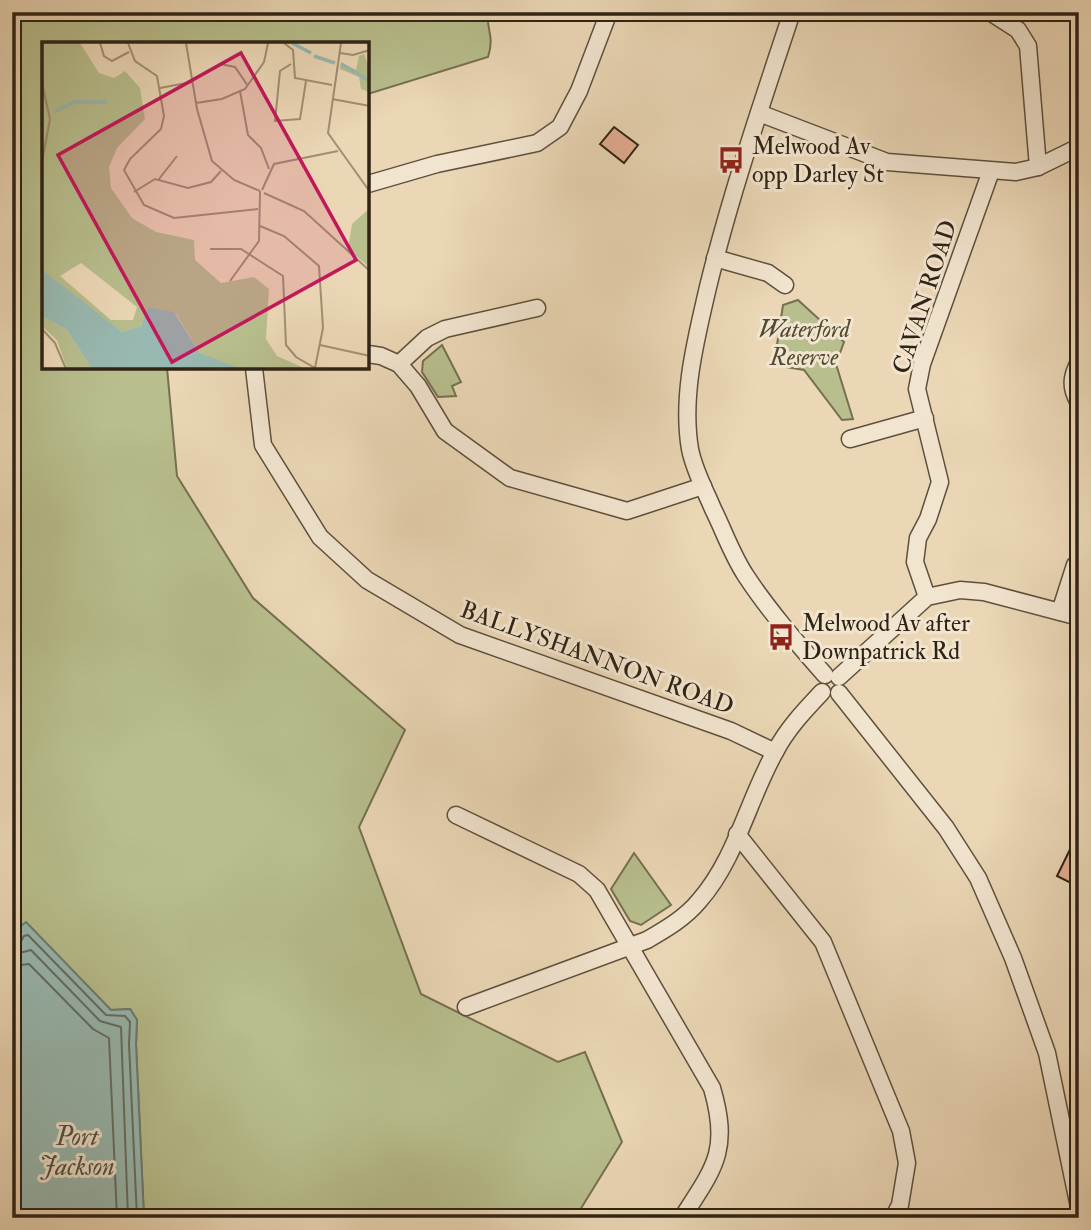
<svg xmlns="http://www.w3.org/2000/svg" width="1091" height="1230" viewBox="0 0 1091 1230" font-family="'IM FELL Double Pica',serif">
  <rect width="100%" height="100%" fill="#ebd7b6"/>
  <filter id="stains"><feTurbulence type="fractalNoise" baseFrequency=".00286" numOctaves="4"/><feColorMatrix values="0 0 0 0 .2 0 0 0 0 .09 0 0 0 0 .02 0 0 0 .5 -.17"/></filter>
  <radialGradient id="worn" r=".72"><stop offset=".6" stop-color="#630" stop-opacity="0"/><stop offset="1" stop-color="#630" stop-opacity=".3"/></radialGradient>
  <g fill="#b8be8d" stroke="#747050" stroke-width="2">
    <path d="M 12,12 L 488,12 C 486,31 495,35 488,57 L 368,94 L 368,44 L 44,44 L 44,368 L 167,368 L 177,476 L 253,598 L 405,730 L 359,827 L 421,994 L 558,1062 L 585,1052 L 622,1142 L 575,1218 L 144,1218 L 136,1044 L 137,1020 L 130,1009 L 111,1010 L 73,972 L 17,929 L 12,947 Z"/>
    <path d="M 798,300 L 844,342 L 836,364 L 853,419 L 842,420 L 804,370 L 774,365 L 783,305 Z"/>
    <path d="M 442,345 L 461,382 L 452,386 L 456,396 L 438,397 L 422,372 L 423,361 Z"/>
    <path d="M 634,853 L 671,905 L 641,925 L 630,921 L 611,889 Z"/>
  </g>
  <path fill="#98b9b1" stroke="#6e7d72" stroke-width="2" d="M 26,922 L 111,1010 L 130,1009 L 137,1020 L 136,1044 L 144,1218 L 12,1218 L 12,947 L 17,929 Z"/>
  <g fill="none" stroke-linecap="round" stroke-linejoin="round">
    <g stroke="#646e62" stroke-width="2">
      <path d="M 12,947 L 19,945 L 24,936 L 28,935 L 106,1015 L 125,1016 L 130,1022 L 129,1044 L 137,1218"/>
      <path d="M 12,955 L 31,950 L 100,1021 L 121,1027 L 128,1218"/>
      <path d="M 12,966 L 29,964 L 93,1029 L 109,1038 L 117,1218"/>
    </g>
  </g>
  <g fill="#e5ae94" stroke="#2f2314" stroke-width="2">
    <path d="M 614,127 L 638,145 L 624,163 L 600,144 Z"/>
    <path d="M 1079,831 L 1079,887 L 1057,876 Z"/>
  </g>
  <g fill="none" stroke-linecap="round" stroke-linejoin="round">
    <defs>
      <g id="minor">
        <path d="M 792,12 C 762,103 731,193 708,287 C 696,339 681,396 690,449 C 694,470 705,490 713,509 C 724,531 732,555 746,576 C 769,611 798,644 825,675"/>
        <path d="M 990,12 L 1018,30 L 1028,46 L 1038,167"/>
        <path d="M 759,113 L 887,162 L 1016,172 L 1038,167 L 1079,147"/>
        <path d="M 368,184 L 437,164 L 537,143 L 560,127 L 579,91 L 609,12"/>
        <path d="M 715,258 L 768,273 L 785,285"/>
        <path d="M 368,354 L 381,356 L 399,364 L 418,386 L 445,431 L 510,478 L 627,511 L 703,486"/>
        <path d="M 1079,362 C 1071,377 1070,388 1079,403"/>
        <path d="M 399,364 L 427,338 L 445,329 L 537,308"/>
        <path d="M 254,368 L 263,445 L 320,537 L 367,580 L 460,635 L 731,731 L 775,752"/>
        <path d="M 850,439 L 925,418"/>
        <path d="M 927,597 L 915,562 L 918,538 L 928,519 L 940,482 L 917,389 L 922,364 L 991,171"/>
        <path d="M 1060,612 L 1075,565"/>
        <path d="M 839,677 L 927,597 L 960,590 L 984,592 L 1079,617"/>
        <path d="M 839,693 L 946,828 L 978,878 L 1013,958 L 1047,1053 L 1079,1207"/>
        <path d="M 456,815 L 579,874 L 597,890 L 712,1088 C 730,1150 715,1167 682,1218"/>
        <path d="M 737,834 L 823,942 L 901,1131 L 907,1163 L 900,1205 L 893,1218"/>
        <path d="M 466,1007 L 647,940 C 666,929 685,918 699,901 C 736,859 748,800 775,752 C 787,729 804,711 822,692"/>
      </g>
    </defs>
    <use href="#minor" stroke="#5e503c" stroke-width="19"/>
    <use href="#minor" stroke="#f2e5d0" stroke-width="16"/>
  </g>
  <defs>
    <symbol id="bus-bare" viewBox="-9 -9 18 18"><path d="M-5-6H5V4H4V6H2V4H-2V6H-4V4H-5ZM-3.5-4V0h7V-4ZM-3.5 1.2v1.5H-2V1.2ZM2 1.2v1.5H3.5V1.2Z" fill="#8f2418" stroke="#f2e5d0" stroke-width="2.5" paint-order="stroke"/></symbol>
  </defs>
  <g fill-rule="evenodd">
    <use href="#bus-bare" x="712" y="141" width="38" height="38"/>
    <use href="#bus-bare" x="762" y="618" width="38" height="38"/>
  </g>
  <g text-anchor="middle" dominant-baseline="central" stroke-width="6" stroke-linejoin="round" paint-order="stroke">
    <g font-size="24" fill="#2f2314" stroke="#f2e5d0" text-anchor="start">
      <text x="752" y="146">Melwood Av<tspan x="752" dy="28">opp Darley St</tspan></text>
      <text x="802" y="623">Melwood Av after<tspan x="802" dy="28">Downpatrick Rd</tspan></text>
    </g>
    <g font-size="24" fill="#2f2314" stroke="#f2e5d0">
      <text transform="translate(925 297) rotate(-72)">CAVAN ROAD</text>
      <text transform="translate(597 658) rotate(20)">BALLYSHANNON ROAD</text>
    </g>
    <g font-size="24" font-style="italic" fill="#514a32" stroke="#f2e5d0">
      <text x="804" y="329">Waterford<tspan x="804" dy="28">Reserve</tspan></text>
    </g>
    <g font-size="26" font-style="italic" fill="#4e5043" stroke="#f2e5d0">
      <text x="77" y="1137">Port<tspan x="77" dy="30">Jackson</tspan></text>
    </g>
  </g>
  <g transform="translate(42 42)">
    <rect width="327" height="327" fill="#ebd7b6"/>
    <path d="M 0,1 L 38,1 L 57,31 L 72,36 L 83,29 L 98,46 L 103,77 L 75,106 L 67,125 L 69,146 L 90,176 L 114,190 L 152,198 L 153,218 L 179,241 L 212,235 L 227,247 L 224,297 L 235,314 L 264,327 L 200,327 L 170,319 L 158,311 L 134,272 L 106,266 L 99,284 L 80,290 L 5,234 L 0,228 ZM 39,221 L 95,265 L 91,278 L 69,278 L 18,234 ZM 322,12 L 327,25 L 327,50 L 319,47 L 317,35 L 298,27 L 299,20 L 314,28 L 317,14 ZM 327,167 L 327,225 L 306,207 L 310,182 ZM 0,274 L 25,288 L 50,327 L 25,327 L 15,298 L 0,284 Z" fill="#b8be8d" fill-rule="evenodd"/>
    <path d="M 0,228 L 80,290 L 99,284 L 106,265 L 132,270 L 158,311 L 200,327 L 50,327 L 25,288 L 0,274 Z" fill="#98b9b1"/>
    <path fill="none" stroke="#98b9b1" stroke-width="3.5" d="M 250,1 L 269,11M 272,14 L 293,21M 299,22 L 328,39M 12,70 L 32,60 L 65,60"/>
    <path fill="none" stroke="#a08f75" stroke-width="2" d="M 58,1 L 62,14 L 70,19 L 87,10M 86,1 L 93,19 L 115,34 L 122,74 L 119,87 L 88,117 L 82,128 L 102,163 L 132,176 L 216,167M 144,1 L 155,67 L 170,119 L 192,138 L 218,149M 242,1 L 251,8 L 253,36 L 290,43M 299,1 L 286,91 L 328,150M 298,11 L 311,13 L 328,8M 178,22 L 193,25 L 206,44M 249,22 L 238,29 L 233,79 L 258,77 L 264,39M 0,41 L 8,77 L 0,120M 118,46 L 150,40M 198,49 L 206,93 L 219,106 L 227,127M 290,57 L 328,64M 154,61 L 180,57 L 203,47 L 222,20 L 226,1M 117,137 L 135,114M 220,148 L 232,122 L 296,109M 92,150 L 113,137 L 146,146 L 169,140 L 179,129M 222,151 L 262,169 L 328,229M 218,184 L 242,194 L 277,224 L 281,286 L 273,326M 168,207 L 199,207 L 241,234 L 244,303 L 254,315 L 273,326M 188,239 L 217,199 L 218,149M 0,287 L 13,301 L 24,327M 278,303 L 328,314"/>
    <path fill="#c2185b" fill-opacity="0.15" stroke="#c2185b" stroke-width="3.5" d="M 199,11 L 314,218 L 130,320 L 16,113 Z"/>
    <rect width="327" height="327" fill="none" stroke="#2f2314" stroke-width="3.5"/>
  </g>
  <rect width="1091" height="1230" fill="none" stroke="#ebd7b6" stroke-width="42"/>
  <rect x="14" y="14" width="1063" height="1202" fill="none" stroke="#2f2314" stroke-width="3.5"/>
  <rect x="21" y="21" width="1049" height="1188" fill="none" stroke="#2f2314" stroke-width="2"/>
  <rect width="100%" height="100%" filter="url(#stains)"/>
  <rect width="100%" height="100%" fill="url(#worn)"/>
</svg>
